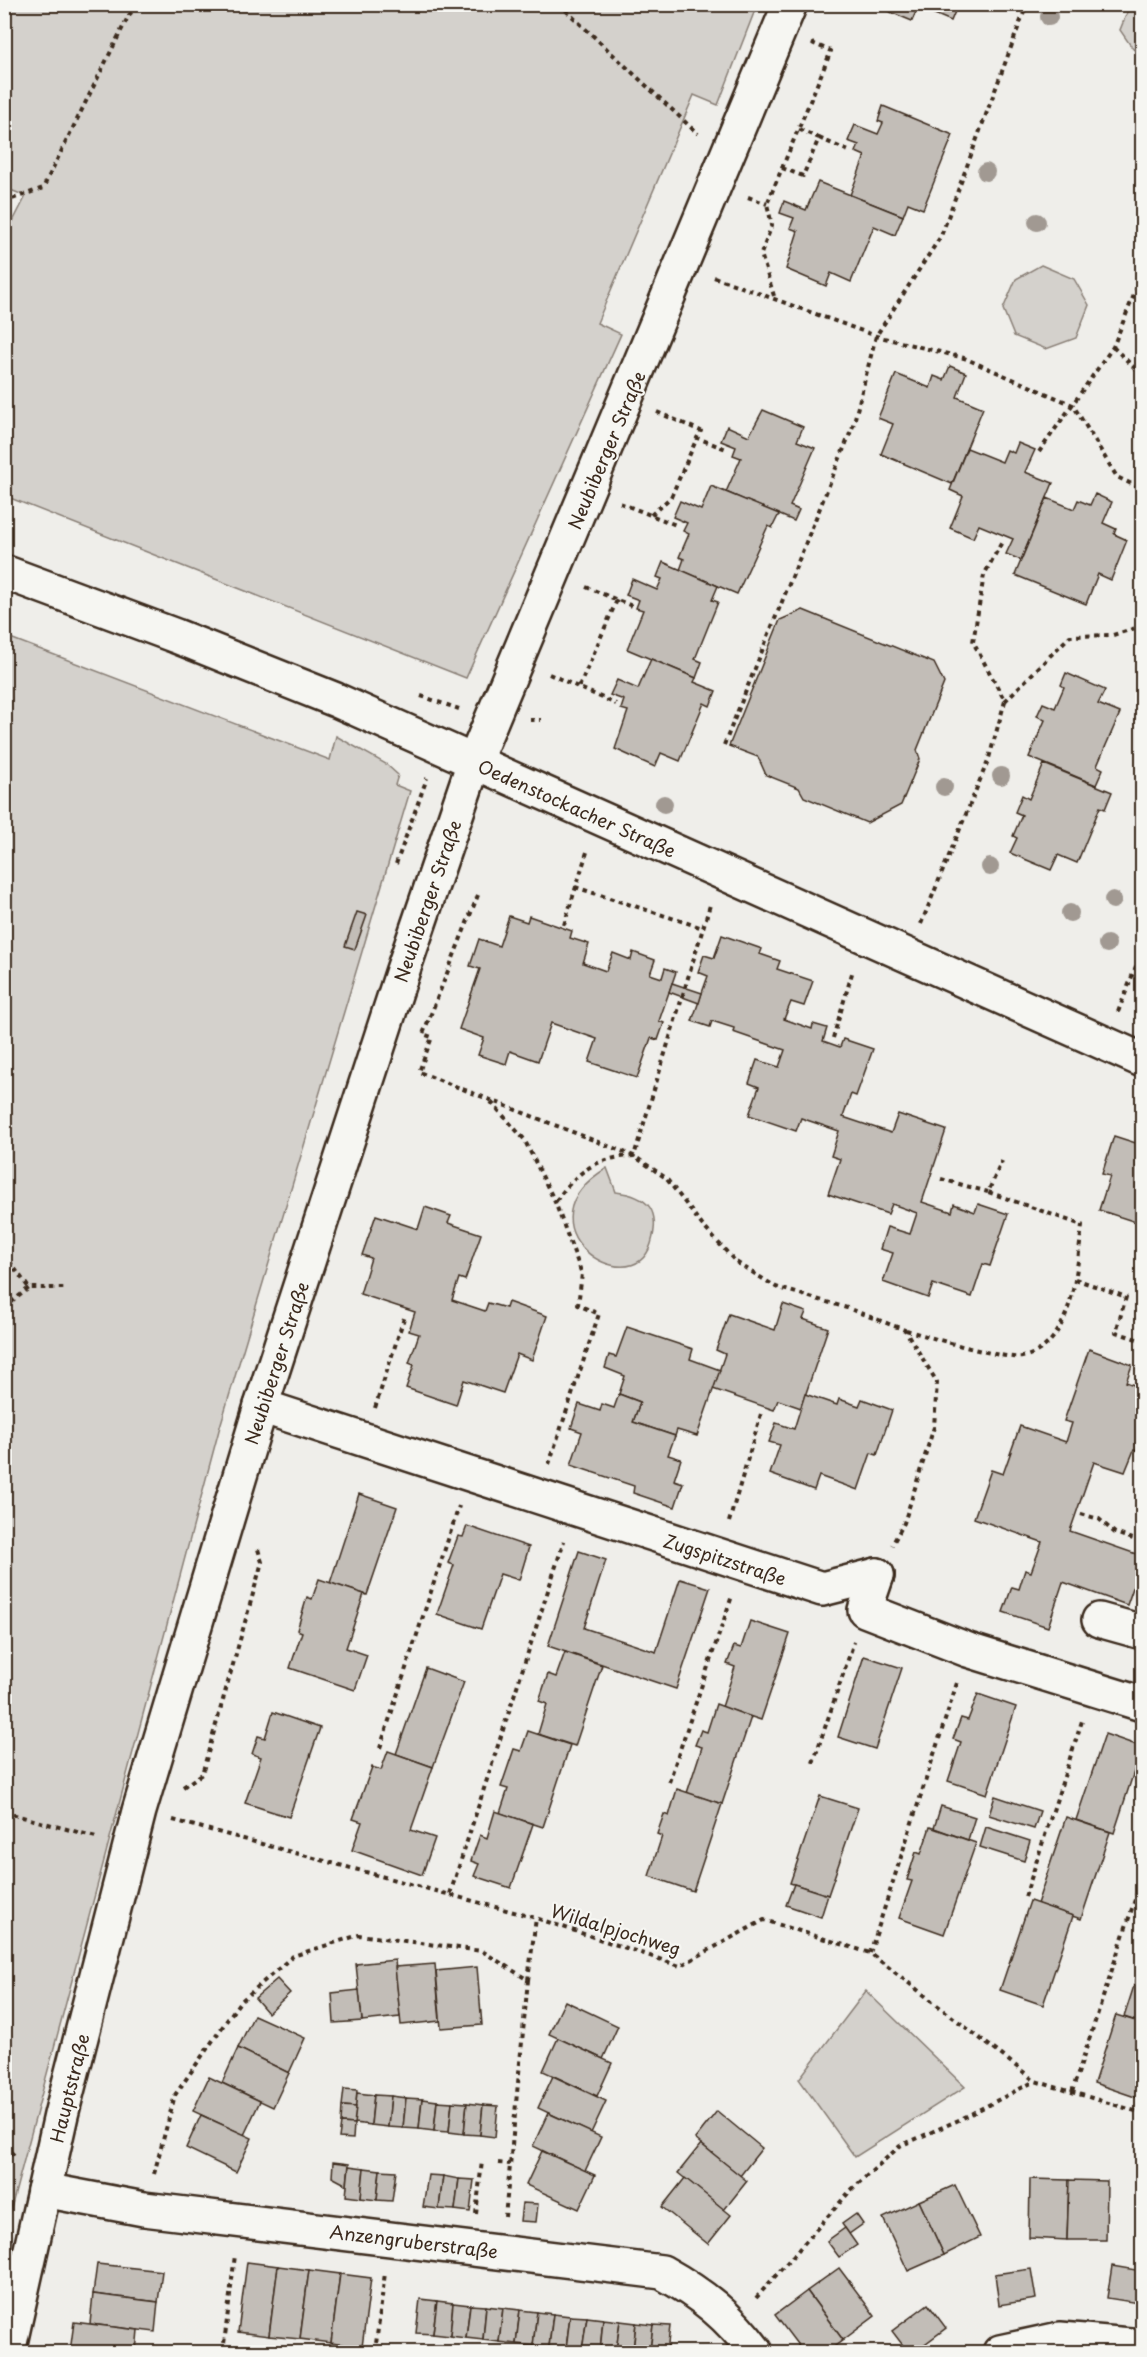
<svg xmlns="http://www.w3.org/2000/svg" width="1147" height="2357" viewBox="0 0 1147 2357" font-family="'Playpen Sans',sans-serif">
  <rect width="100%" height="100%" fill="#efeeea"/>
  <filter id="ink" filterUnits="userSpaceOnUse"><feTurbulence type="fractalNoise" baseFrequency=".0167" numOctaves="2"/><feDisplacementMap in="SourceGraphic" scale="12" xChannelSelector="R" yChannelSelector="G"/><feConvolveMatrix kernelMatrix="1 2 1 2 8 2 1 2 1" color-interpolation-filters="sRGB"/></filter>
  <g filter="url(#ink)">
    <g fill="#d4d1cc" stroke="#887e75" stroke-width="1.5">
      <path d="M 5,4 L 757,5 L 718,105 L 694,95 L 597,323 L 621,334 L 466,678 L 5,496 L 5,237 L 26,196 L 5,188 Z"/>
      <path d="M 1142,5 L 1142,53 L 1133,49 L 1120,30 L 1128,10 Z"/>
      <path d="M 1041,265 L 1074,279 L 1089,305 L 1076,338 L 1046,349 L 1014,336 L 1003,309 L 1016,279 Z"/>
      <path d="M 5,636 L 330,760 L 336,736 L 386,764 L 398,775 L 395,785 L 410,791 L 219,1430 L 5,2231 Z"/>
      <path d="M 607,1168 L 616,1192 C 649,1196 661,1211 651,1244 C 631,1306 511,1225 607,1168 Z"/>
      <path d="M 866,1991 L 965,2087 L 855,2157 L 799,2079 Z"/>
    </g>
    <g fill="#c2bdb7" stroke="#3b2a1e" stroke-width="1.5">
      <path d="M 891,4 L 958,4 L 951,21 L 918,7 L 912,21 L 888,11 Z"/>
      <path d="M 883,106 L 953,135 L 923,209 L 908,203 L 903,216 L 850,195 L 865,156 L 856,152 L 859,145 L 848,141 L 855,125 L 878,134 L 883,123 L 878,121 Z"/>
      <path d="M 818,182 L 903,216 L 895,235 L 874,226 L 851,282 L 831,273 L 826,286 L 786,269 L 798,231 L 790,228 L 794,218 L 780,213 L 784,201 L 806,210 Z"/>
      <path d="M 950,366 L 966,373 L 957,397 L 983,408 L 952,484 L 881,454 L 893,424 L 878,418 L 896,374 L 930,388 L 934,376 L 944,380 Z"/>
      <path d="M 763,410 L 803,427 L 797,441 L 815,448 L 790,506 L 799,510 L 794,521 L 726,492 L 741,458 L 733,455 L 736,447 L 721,441 L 727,426 L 749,436 Z"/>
      <path d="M 1018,443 L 1035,450 L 1025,472 L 1053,483 L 1021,560 L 1006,554 L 1013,539 L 979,525 L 973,538 L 950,528 L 963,496 L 950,490 L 967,448 L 1002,462 L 1007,450 L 1014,453 Z"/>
      <path d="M 711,486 L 779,514 L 772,528 L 768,526 L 737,594 L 680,570 L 684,559 L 679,557 L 689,534 L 683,531 L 687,523 L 673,517 L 680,501 L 701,510 Z"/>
      <path d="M 1095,494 L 1112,502 L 1103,523 L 1116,529 L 1114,534 L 1127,540 L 1111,580 L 1098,574 L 1086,604 L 1015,575 L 1047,498 L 1074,509 L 1078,500 L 1090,505 Z"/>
      <path d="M 663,562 L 718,586 L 712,600 L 718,602 L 695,659 L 702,662 L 696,678 L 627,649 L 643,610 L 636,608 L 639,600 L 626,595 L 632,579 L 657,590 L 662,579 L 657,577 Z"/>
      <path d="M 803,610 L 934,663 L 944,683 L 917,750 L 920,759 L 901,805 L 867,823 L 804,797 L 799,788 L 766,775 L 758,757 L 729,746 L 780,620 Z"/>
      <path d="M 651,659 L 696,678 L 694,682 L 716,691 L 710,706 L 704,703 L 680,761 L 661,753 L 655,767 L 615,749 L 628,711 L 621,709 L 624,700 L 610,695 L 617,680 L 638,689 Z"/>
      <path d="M 1066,673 L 1105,690 L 1098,704 L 1120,713 L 1097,766 L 1103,769 L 1096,785 L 1029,757 L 1045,720 L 1037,716 L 1043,703 L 1055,708 L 1064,687 L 1061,685 Z"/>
      <path d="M 1044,764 L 1112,792 L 1105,809 L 1100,807 L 1077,863 L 1058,855 L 1051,870 L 1010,853 L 1017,838 L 1013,836 L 1022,815 L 1015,812 L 1022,795 L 1029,799 Z"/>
      <path d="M 357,912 L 367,915 L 355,949 L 345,946 Z"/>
      <path d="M 509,916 L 527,922 L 529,916 L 572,931 L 570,938 L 589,944 L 583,963 L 606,971 L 613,953 L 631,960 L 633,952 L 655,960 L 650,974 L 662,978 L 665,968 L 676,972 L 659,1021 L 664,1023 L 658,1040 L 651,1038 L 637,1078 L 589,1062 L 597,1039 L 551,1023 L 538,1061 L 510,1051 L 506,1064 L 478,1055 L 484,1038 L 459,1029 L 480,969 L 470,966 L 479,939 L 499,946 Z"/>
      <path d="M 722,935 L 762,949 L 760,954 L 780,961 L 777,969 L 813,981 L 804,1006 L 791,1002 L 784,1019 L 812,1029 L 813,1024 L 827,1028 L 823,1041 L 840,1047 L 843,1039 L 873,1049 L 856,1096 L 851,1094 L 843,1117 L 891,1133 L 898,1114 L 946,1130 L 922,1202 L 952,1212 L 954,1204 L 975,1212 L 978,1204 L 1008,1214 L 990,1266 L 983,1264 L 972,1297 L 933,1284 L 928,1298 L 883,1282 L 893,1253 L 880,1249 L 887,1227 L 910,1234 L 917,1213 L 892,1204 L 888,1214 L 828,1194 L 840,1159 L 831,1156 L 839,1131 L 801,1118 L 796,1131 L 749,1115 L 759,1087 L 749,1083 L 757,1060 L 779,1067 L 785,1050 L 733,1032 L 734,1028 L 712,1021 L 710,1027 L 692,1021 L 708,976 L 698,972 L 704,955 L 714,958 Z"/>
      <path d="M 672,983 L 702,993 L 699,1003 L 669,992 Z"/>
      <path d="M 1114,1136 L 1142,1145 L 1142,1224 L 1099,1210 L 1110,1176 L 1102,1174 Z"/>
      <path d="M 425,1207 L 451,1216 L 448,1223 L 481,1234 L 465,1280 L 459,1278 L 452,1300 L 485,1311 L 488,1303 L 506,1308 L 508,1302 L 547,1316 L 532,1360 L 517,1354 L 503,1393 L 464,1380 L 456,1405 L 406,1388 L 414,1365 L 409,1363 L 419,1334 L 409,1331 L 415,1312 L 360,1294 L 371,1258 L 362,1255 L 376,1215 L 418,1229 Z"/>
      <path d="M 783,1304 L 806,1312 L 803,1319 L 828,1328 L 801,1408 L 778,1400 L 774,1410 L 713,1389 L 725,1354 L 716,1350 L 729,1314 L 775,1330 Z"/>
      <path d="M 627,1327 L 693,1349 L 690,1359 L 720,1370 L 697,1436 L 677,1430 L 675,1436 L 633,1422 L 640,1402 L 619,1394 L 625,1376 L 605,1368 L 609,1355 L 616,1357 Z"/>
      <path d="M 1089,1349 L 1132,1365 L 1126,1382 L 1142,1388 L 1142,1453 L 1134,1450 L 1125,1472 L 1094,1462 L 1070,1531 L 1142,1556 L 1142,1562 L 1127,1605 L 1063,1582 L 1048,1627 L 1003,1612 L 1012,1587 L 1019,1589 L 1025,1570 L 1031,1572 L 1042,1542 L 974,1518 L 991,1470 L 1003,1474 L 1020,1426 L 1066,1442 L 1072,1423 L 1064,1421 Z"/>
      <path d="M 619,1394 L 640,1402 L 633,1422 L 675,1436 L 668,1455 L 681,1459 L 674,1480 L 683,1483 L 675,1507 L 633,1493 L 634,1486 L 571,1465 L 582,1432 L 571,1428 L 579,1404 L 600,1411 L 602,1404 L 614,1408 Z"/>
      <path d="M 805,1394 L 837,1405 L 839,1399 L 859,1406 L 862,1399 L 892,1410 L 877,1455 L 871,1453 L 858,1490 L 819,1476 L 814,1490 L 770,1474 L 780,1445 L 769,1442 L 776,1423 L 794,1429 Z"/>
      <path d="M 359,1494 L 397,1507 L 367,1595 L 330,1583 Z"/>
      <path d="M 467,1526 L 529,1547 L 519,1580 L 500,1574 L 481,1629 L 437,1614 L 454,1565 L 448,1563 L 458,1536 L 463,1537 Z"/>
      <path d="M 579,1551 L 606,1560 L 584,1628 L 656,1652 L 680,1579 L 710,1588 L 676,1689 L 548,1646 Z"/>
      <path d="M 319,1579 L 364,1594 L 346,1648 L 367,1655 L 355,1690 L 290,1668 L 302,1632 L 297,1630 L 307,1597 L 312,1599 Z"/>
      <path d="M 750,1621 L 790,1634 L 761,1720 L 722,1707 L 735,1667 L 727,1664 L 734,1646 L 741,1648 Z"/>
      <path d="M 565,1652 L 602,1665 L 575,1746 L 538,1734 L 547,1704 L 539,1701 L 548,1674 L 556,1677 Z"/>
      <path d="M 864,1656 L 902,1668 L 875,1749 L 838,1737 Z"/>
      <path d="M 426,1668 L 464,1682 L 433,1767 L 396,1754 Z"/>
      <path d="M 978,1694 L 1016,1707 L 987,1794 L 948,1781 L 961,1742 L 953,1739 L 961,1718 L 968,1720 Z"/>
      <path d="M 716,1704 L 751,1717 L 722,1804 L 687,1793 L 702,1747 L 695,1745 L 701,1730 L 707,1732 Z"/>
      <path d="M 273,1712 L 320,1728 L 289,1817 L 245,1803 L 261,1757 L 252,1754 L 258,1736 L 265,1738 Z"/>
      <path d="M 528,1731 L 570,1745 L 543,1827 L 500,1813 L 508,1789 L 501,1787 L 514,1749 L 521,1751 Z"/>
      <path d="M 1105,1734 L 1142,1747 L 1114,1833 L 1076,1820 Z"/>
      <path d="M 388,1751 L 433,1767 L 411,1830 L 435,1838 L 422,1875 L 352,1850 L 362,1822 L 353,1819 L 372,1767 L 381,1770 Z"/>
      <path d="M 677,1789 L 722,1804 L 693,1891 L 649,1876 L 662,1836 L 657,1834 L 664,1814 L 669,1816 Z"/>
      <path d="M 820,1796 L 858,1808 L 828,1895 L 790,1883 Z"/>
      <path d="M 995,1796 L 1040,1811 L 1034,1829 L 989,1815 Z"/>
      <path d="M 941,1806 L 975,1817 L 968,1840 L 934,1828 Z"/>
      <path d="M 495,1811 L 533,1824 L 511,1888 L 474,1876 L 479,1864 L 471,1861 L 480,1835 L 487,1838 Z"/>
      <path d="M 1066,1817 L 1110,1832 L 1081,1919 L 1037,1904 Z"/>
      <path d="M 930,1827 L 976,1843 L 944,1934 L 899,1918 L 912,1881 L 907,1880 L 916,1852 L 921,1854 Z"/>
      <path d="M 986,1827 L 1030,1841 L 1024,1861 L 980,1847 Z"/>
      <path d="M 794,1884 L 828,1895 L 821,1917 L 786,1905 Z"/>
      <path d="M 1030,1901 L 1073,1916 L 1043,2005 L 1000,1990 Z"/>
      <path d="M 395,1960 L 400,2017 L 362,2021 L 356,1964 Z"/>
      <path d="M 1142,1961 L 1142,2023 L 1124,2017 Z"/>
      <path d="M 435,1964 L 440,2021 L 401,2025 L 395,1967 Z"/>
      <path d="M 477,1967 L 482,2025 L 441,2028 L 436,1971 Z"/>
      <path d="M 277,1979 L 290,1993 L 268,2013 L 255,1998 Z"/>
      <path d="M 359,1990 L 362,2021 L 334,2023 L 332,1993 Z"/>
      <path d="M 565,2001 L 618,2026 L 603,2059 L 549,2034 Z"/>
      <path d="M 254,2015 L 305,2038 L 289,2073 L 238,2048 Z"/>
      <path d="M 1116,2015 L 1142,2023 L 1142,2084 L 1138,2098 L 1094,2083 Z"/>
      <path d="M 558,2038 L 612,2063 L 597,2096 L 543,2071 Z"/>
      <path d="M 238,2048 L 289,2073 L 273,2107 L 222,2083 Z"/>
      <path d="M 553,2076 L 606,2101 L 591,2133 L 538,2108 Z"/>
      <path d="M 209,2077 L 260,2101 L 244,2135 L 193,2111 Z"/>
      <path d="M 344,2089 L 357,2090 L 356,2107 L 342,2106 Z"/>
      <path d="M 357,2093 L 374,2095 L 371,2125 L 354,2123 Z"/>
      <path d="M 374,2095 L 391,2096 L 388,2127 L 371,2125 Z"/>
      <path d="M 391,2096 L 406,2098 L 403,2128 L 388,2127 Z"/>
      <path d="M 406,2098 L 422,2099 L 419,2129 L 403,2128 Z"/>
      <path d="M 422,2099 L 437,2101 L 434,2131 L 419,2129 Z"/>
      <path d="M 437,2101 L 452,2102 L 449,2132 L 434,2131 Z"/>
      <path d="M 452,2102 L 467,2103 L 464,2134 L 449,2132 Z"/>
      <path d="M 467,2103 L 483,2105 L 480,2135 L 464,2134 Z"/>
      <path d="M 483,2105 L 498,2106 L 495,2137 L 480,2135 Z"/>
      <path d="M 342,2106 L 356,2107 L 354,2124 L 341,2123 Z"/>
      <path d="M 717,2111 L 762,2148 L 740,2176 L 695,2139 Z"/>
      <path d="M 548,2113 L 601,2137 L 585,2171 L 533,2146 Z"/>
      <path d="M 201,2115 L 252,2138 L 236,2172 L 186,2148 Z"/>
      <path d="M 341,2123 L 354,2124 L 353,2139 L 339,2138 Z"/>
      <path d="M 701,2144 L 747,2181 L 724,2210 L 678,2173 Z"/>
      <path d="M 542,2151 L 595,2175 L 579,2209 L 526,2185 Z"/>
      <path d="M 333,2162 L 349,2164 L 347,2185 L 332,2177 Z"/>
      <path d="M 349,2166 L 364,2168 L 361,2198 L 346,2196 Z"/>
      <path d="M 364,2168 L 380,2170 L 377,2200 L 361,2198 Z"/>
      <path d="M 380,2170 L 396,2171 L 392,2201 L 377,2200 Z"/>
      <path d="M 428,2175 L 443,2176 L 439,2209 L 423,2207 Z"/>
      <path d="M 443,2176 L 459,2179 L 455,2210 L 439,2209 Z"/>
      <path d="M 685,2178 L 731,2215 L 708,2244 L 662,2207 Z"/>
      <path d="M 459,2179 L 474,2180 L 470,2212 L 455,2210 Z"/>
      <path d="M 1030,2179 L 1069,2180 L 1067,2240 L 1029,2238 Z"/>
      <path d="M 1069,2180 L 1107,2181 L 1106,2240 L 1067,2240 Z"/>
      <path d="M 955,2185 L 980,2237 L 944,2255 L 919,2201 Z"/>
      <path d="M 919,2201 L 944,2255 L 908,2271 L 883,2218 Z"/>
      <path d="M 522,2203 L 538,2204 L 536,2222 L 520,2221 Z"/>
      <path d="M 856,2214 L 863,2224 L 849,2234 L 842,2224 Z"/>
      <path d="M 845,2228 L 857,2245 L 839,2257 L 827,2241 Z"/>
      <path d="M 247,2262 L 278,2266 L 269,2336 L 238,2332 Z"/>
      <path d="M 97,2264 L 162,2271 L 158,2302 L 93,2294 Z"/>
      <path d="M 278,2266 L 309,2270 L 300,2339 L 269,2336 Z"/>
      <path d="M 1112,2266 L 1142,2271 L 1138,2303 L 1107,2298 Z"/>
      <path d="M 839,2268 L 875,2316 L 843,2340 L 807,2291 Z"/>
      <path d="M 1031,2269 L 1036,2299 L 999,2305 L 995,2274 Z"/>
      <path d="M 309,2270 L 340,2274 L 331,2343 L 300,2339 Z"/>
      <path d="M 340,2274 L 371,2278 L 362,2347 L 331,2343 Z"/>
      <path d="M 807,2291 L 843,2340 L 827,2352 L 803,2352 L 775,2315 Z"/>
      <path d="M 93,2294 L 158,2302 L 155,2332 L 90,2324 Z"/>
      <path d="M 420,2299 L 437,2301 L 433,2334 L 416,2333 Z"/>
      <path d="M 437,2301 L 453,2303 L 450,2336 L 433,2334 Z"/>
      <path d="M 453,2303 L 470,2305 L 466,2338 L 450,2336 Z"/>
      <path d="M 928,2304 L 946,2328 L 914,2352 L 908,2352 L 892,2331 Z"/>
      <path d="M 470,2305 L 486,2306 L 483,2340 L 466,2338 Z"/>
      <path d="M 486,2306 L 503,2308 L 499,2342 L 483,2340 Z"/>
      <path d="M 503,2308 L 520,2310 L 516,2344 L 499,2342 Z"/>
      <path d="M 520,2310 L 537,2312 L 533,2346 L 516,2344 Z"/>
      <path d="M 537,2312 L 553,2314 L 549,2347 L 533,2346 Z"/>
      <path d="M 553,2314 L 570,2316 L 566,2349 L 549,2347 Z"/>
      <path d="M 570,2316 L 587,2317 L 582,2351 L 566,2349 Z"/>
      <path d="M 587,2317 L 603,2319 L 600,2352 L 582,2351 Z"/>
      <path d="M 603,2319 L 620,2321 L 616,2352 L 600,2352 Z"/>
      <path d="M 620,2321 L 636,2323 L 633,2352 L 616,2352 Z"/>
      <path d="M 74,2322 L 138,2330 L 136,2352 L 70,2352 Z"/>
      <path d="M 636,2323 L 653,2325 L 650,2352 L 633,2352 Z"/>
      <path d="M 653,2325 L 670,2326 L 667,2352 L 650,2352 Z"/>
    </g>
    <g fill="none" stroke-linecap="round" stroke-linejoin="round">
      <defs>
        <g id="minor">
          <path d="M 4,572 L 176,636 L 336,700 L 1142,1060"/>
          <path d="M 261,1406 L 822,1589 L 877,1575"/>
          <path d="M 877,1575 L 865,1610 L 968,1650 L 1142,1704"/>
          <path d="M 1099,1620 L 1142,1632"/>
          <path d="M 44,2190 L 144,2209 L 662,2272 C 703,2295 728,2315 756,2352"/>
          <path d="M 8,2352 L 61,2115 L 139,1811 L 261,1406 L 402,973 L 474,762 L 790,4"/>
          <path d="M 1000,2352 L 1060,2339 L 1142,2346"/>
        </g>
      </defs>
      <use href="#minor" stroke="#3b2a1e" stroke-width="38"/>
      <g stroke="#3b2a1e" stroke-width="4" stroke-dasharray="4.5 4.5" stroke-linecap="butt">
        <path d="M 559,4 L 698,134"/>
        <path d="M 819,138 L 851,152"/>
        <path d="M 782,168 L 803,176 L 819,138 L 798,129"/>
        <path d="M 748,197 L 767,204"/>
        <path d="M 4,202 L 43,188 L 129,15 L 139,4"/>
        <path d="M 714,277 L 876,336 L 964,358 L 1073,405 L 1117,477 L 1142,489"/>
        <path d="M 774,296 L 761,254 L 772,225 L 767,204 L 831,51 L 812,43"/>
        <path d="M 1113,347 L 1142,375"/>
        <path d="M 657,412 L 701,431 L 697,438 L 726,449"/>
        <path d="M 1039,452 L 1113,347 L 1142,275"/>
        <path d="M 620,503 L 676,525"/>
        <path d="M 651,515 L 671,497 L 697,438"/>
        <path d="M 586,587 L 632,606"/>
        <path d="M 549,674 L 616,704"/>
        <path d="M 579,687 L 617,600"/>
        <path d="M 421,696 L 459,709"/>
        <path d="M 1005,701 L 1070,636 L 1113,635 L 1142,626"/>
        <path d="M 530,720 L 541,720"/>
        <path d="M 724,745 L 853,426 L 876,336 L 941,236 L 1027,4"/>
        <path d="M 396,864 L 427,778"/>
        <path d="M 575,887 L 703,928"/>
        <path d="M 478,895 L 423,1034 L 432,1037 L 419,1072 L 634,1156 L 666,1178 L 702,1225 L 736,1262 L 776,1287 L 847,1308 L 905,1330 L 937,1382 L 934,1427 L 904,1523 L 892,1545"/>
        <path d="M 921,924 L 989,758 L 1005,701 L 973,642 L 984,575 L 1003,540"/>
        <path d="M 564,925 L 587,852"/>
        <path d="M 1118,1012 L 1142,951"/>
        <path d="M 833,1038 L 853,970"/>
        <path d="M 491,1102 L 524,1139 L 555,1202 L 582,1274 L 578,1305 L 599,1314 L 549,1464"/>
        <path d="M 941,1179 L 988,1192"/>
        <path d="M 556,1201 C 577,1171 597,1157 634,1156 L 710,905"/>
        <path d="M 4,1254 L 29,1288 L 65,1288"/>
        <path d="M 1075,1279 L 1126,1297 L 1116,1332 L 1142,1341"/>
        <path d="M 4,1308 L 29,1288"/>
        <path d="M 906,1330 C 926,1336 1005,1360 1022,1357 C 1074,1347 1077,1267 1082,1225 L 988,1192 L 1002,1161"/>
        <path d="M 375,1408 L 404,1318"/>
        <path d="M 1081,1514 L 1099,1519 L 1115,1533 L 1142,1542"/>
        <path d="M 729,1522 L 761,1414"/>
        <path d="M 380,1748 L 459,1506"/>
        <path d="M 813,1763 L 854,1642"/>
        <path d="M 669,1782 L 732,1596"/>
        <path d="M 183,1787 L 202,1774 L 262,1562 L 257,1546"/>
        <path d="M 4,1812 L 96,1837"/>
        <path d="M 173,1820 L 536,1918 L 680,1966 L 764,1920 L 870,1953 L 1035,2081 L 1142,2113"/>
        <path d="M 450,1894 L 564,1541"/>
        <path d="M 1025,1897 L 1082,1721"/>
        <path d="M 870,1953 L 957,1683"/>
        <path d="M 528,1980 L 536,1918"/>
        <path d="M 1072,2092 L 1142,1878"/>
        <path d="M 4,2146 L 15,2156"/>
        <path d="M 498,2163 L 510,2164"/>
        <path d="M 154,2174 L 175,2095 L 239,2003 L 293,1956 L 359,1935 L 482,1951 L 528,1980 L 505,2217"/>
        <path d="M 476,2214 L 482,2161"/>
        <path d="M 756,2298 L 851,2190 L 900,2146 L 961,2119 L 1035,2081"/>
        <path d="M 223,2352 L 235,2255"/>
        <path d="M 375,2352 L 385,2273"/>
        <path d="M 699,2352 L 706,2347"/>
      </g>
      <use href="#minor" stroke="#f6f6f2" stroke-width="33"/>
    </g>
    <g fill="#a19992">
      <circle cx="1049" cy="17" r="9"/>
      <circle cx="986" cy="172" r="9"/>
      <circle cx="1037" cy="222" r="9"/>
      <circle cx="1001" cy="776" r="9"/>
      <circle cx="944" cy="787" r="9"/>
      <circle cx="664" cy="804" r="9"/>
      <circle cx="990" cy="867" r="9"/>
      <circle cx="1113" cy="900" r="9"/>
      <circle cx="1070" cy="913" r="9"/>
      <circle cx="1107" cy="944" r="9"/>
    </g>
  </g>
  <g text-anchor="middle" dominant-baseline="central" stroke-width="4.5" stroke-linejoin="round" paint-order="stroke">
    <g font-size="18" fill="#3b2a1e" stroke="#f6f6f2">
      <text transform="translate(606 450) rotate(-67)">Neubiberger Straße</text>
      <text transform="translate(577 808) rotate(24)">Oedenstockacher Straße</text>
      <text transform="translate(427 901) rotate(-71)">Neubiberger Straße</text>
      <text transform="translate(276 1363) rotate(-72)">Neubiberger Straße</text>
      <text transform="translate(725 1559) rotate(18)">Zugspitzstraße</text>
      <text transform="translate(616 1929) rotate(17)">Wildalpjochweg</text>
      <text transform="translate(69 2088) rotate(-76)">Hauptstraße</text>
      <text transform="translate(414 2241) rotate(7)">Anzengruberstraße</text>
    </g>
  </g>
  <rect width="1147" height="2357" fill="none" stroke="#f6f6f2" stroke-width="24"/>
  <rect x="12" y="12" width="1123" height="2333" fill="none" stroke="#3b2a1e" stroke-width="2" filter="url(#ink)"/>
</svg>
